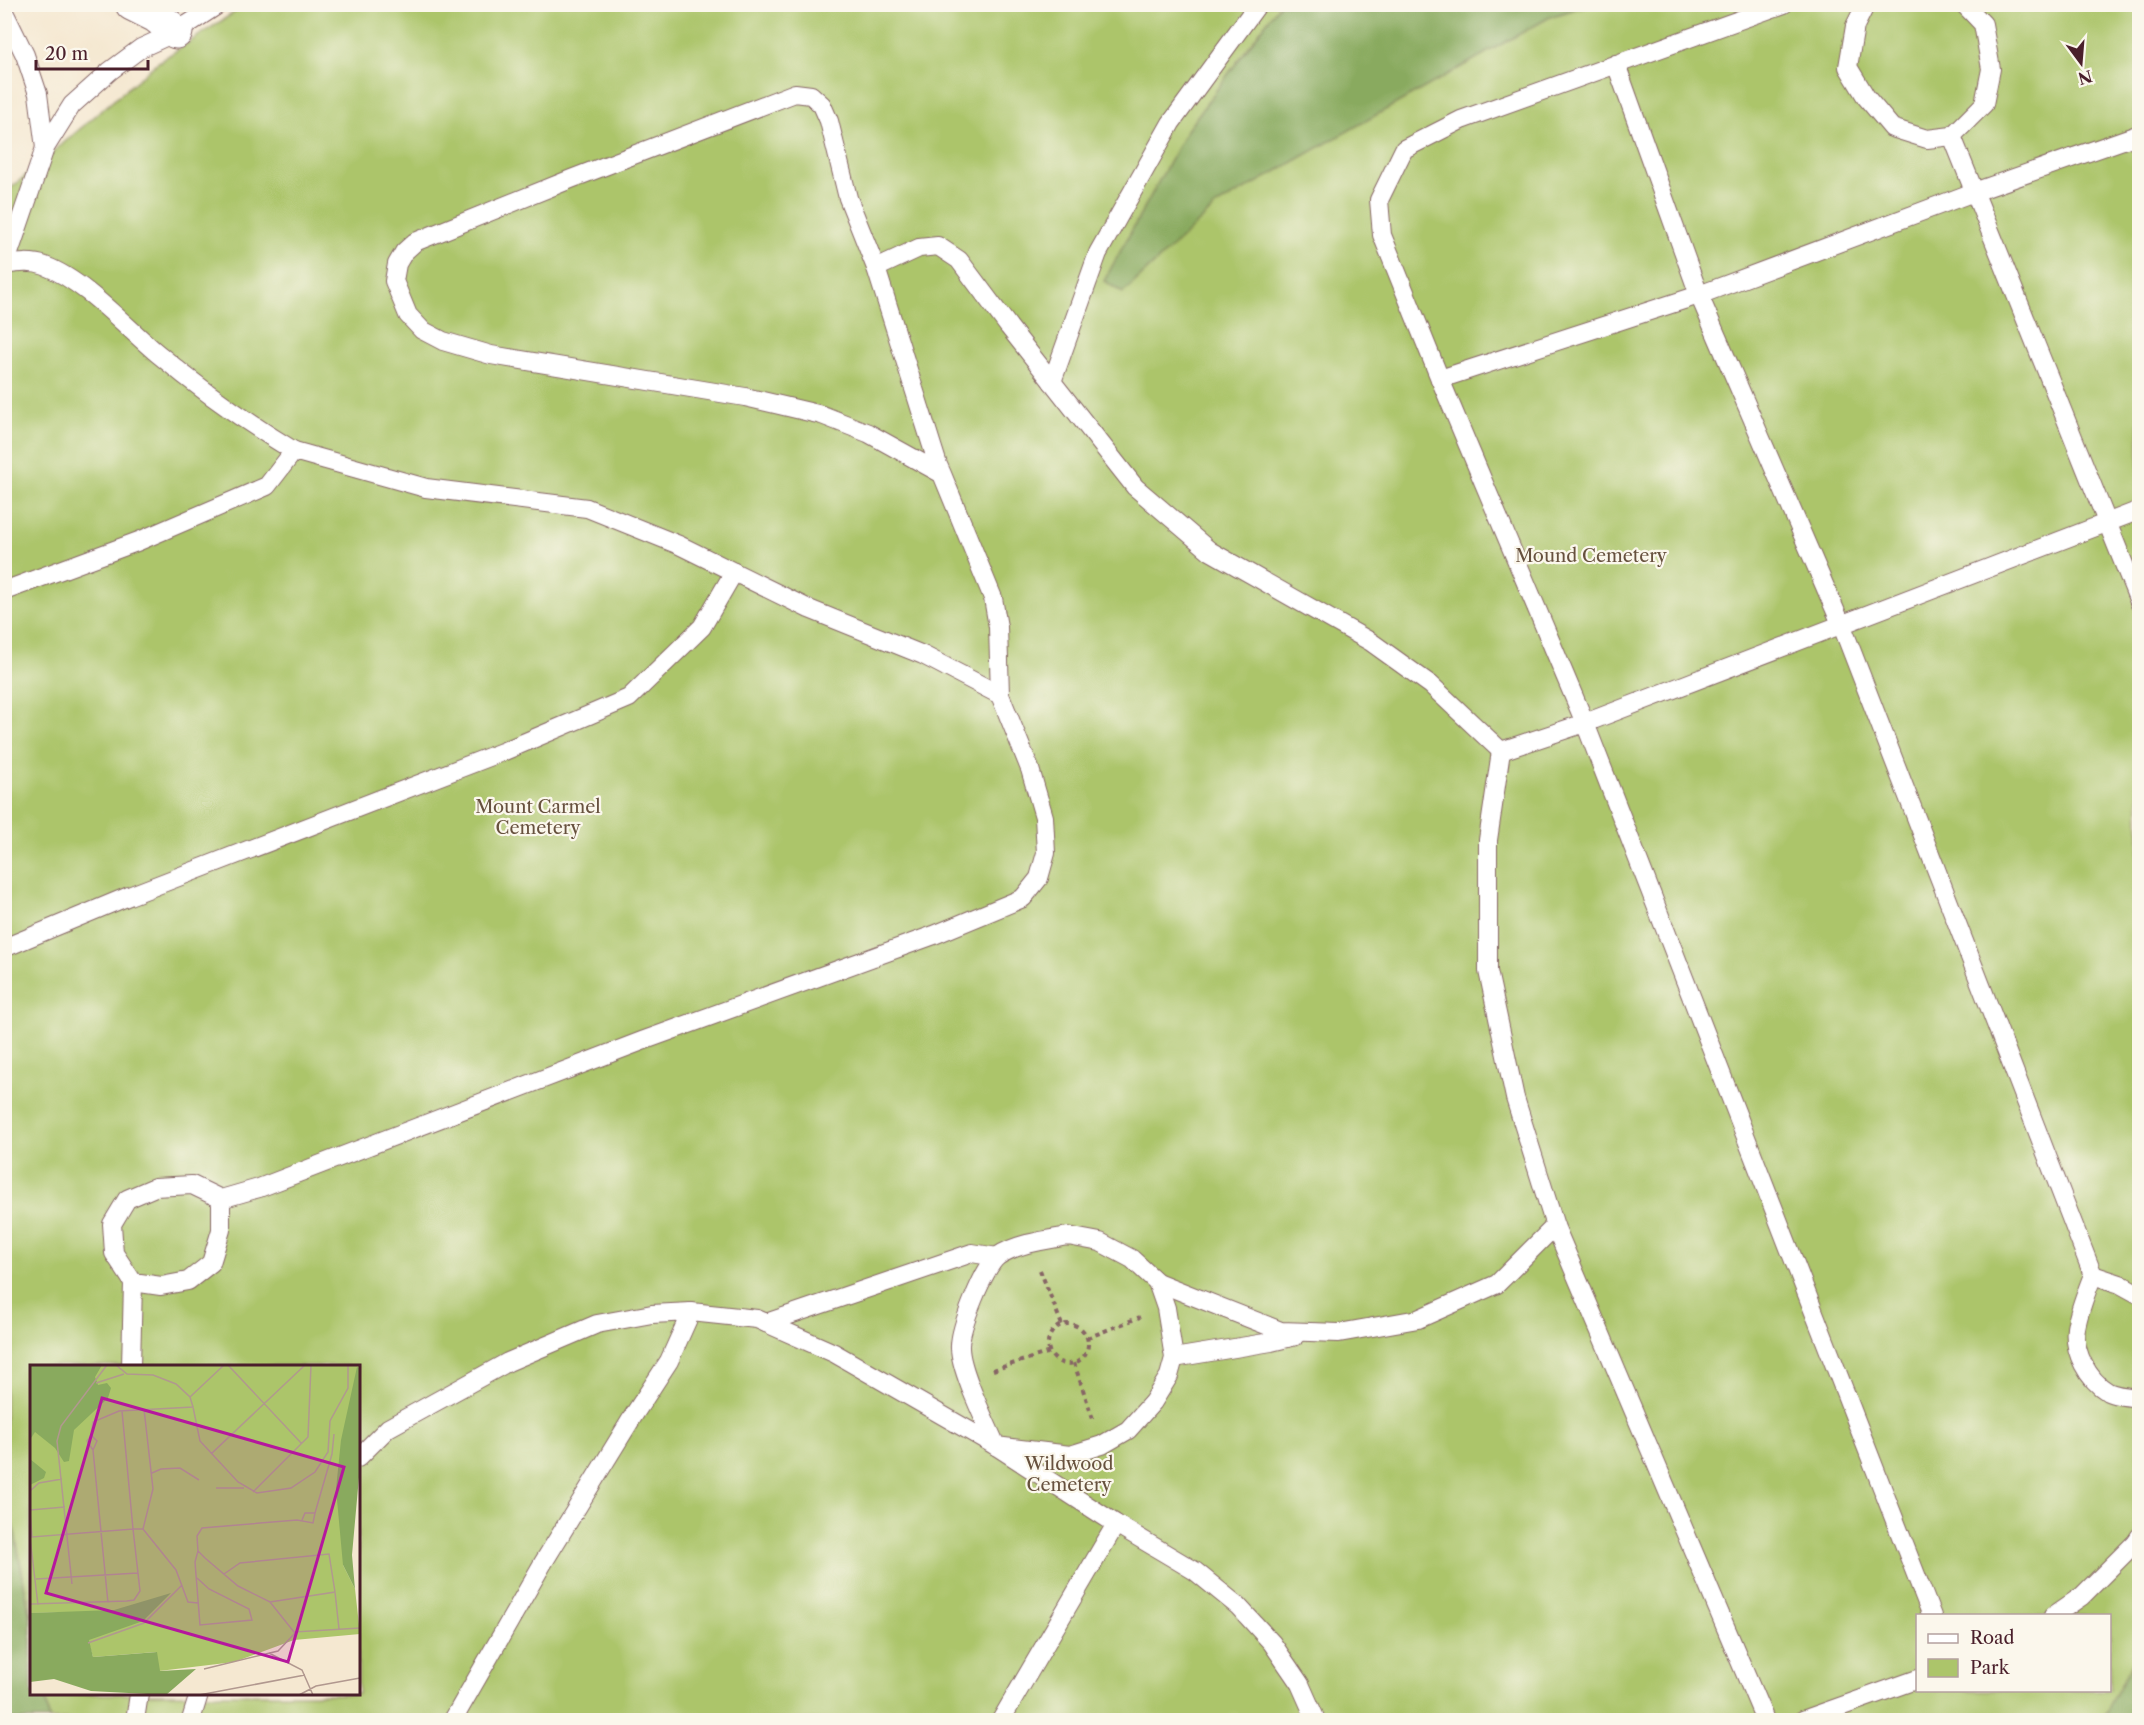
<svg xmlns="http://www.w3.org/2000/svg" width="2144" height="1725" viewBox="0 0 2144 1725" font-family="'Libre Caslon Text',serif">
  <rect width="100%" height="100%" fill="#fbf7ec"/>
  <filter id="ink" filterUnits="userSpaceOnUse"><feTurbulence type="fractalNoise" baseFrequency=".0167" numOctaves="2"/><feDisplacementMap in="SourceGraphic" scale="12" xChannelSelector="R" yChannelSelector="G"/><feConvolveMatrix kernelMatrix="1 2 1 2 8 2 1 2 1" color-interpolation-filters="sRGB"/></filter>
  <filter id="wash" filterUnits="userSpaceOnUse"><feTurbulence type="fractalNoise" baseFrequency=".008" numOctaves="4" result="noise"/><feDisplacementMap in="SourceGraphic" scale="24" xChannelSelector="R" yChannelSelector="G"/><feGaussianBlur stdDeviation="1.35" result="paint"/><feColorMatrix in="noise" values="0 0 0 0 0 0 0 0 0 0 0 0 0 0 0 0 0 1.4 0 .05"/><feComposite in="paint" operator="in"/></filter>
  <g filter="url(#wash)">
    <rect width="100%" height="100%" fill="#f5e8d1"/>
    <path fill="#acc56a" stroke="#7b724a" stroke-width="1.5" fill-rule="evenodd" d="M 247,4 L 2139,5 L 2139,1720 L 49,1720 L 45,1694 L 358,1694 L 358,1366 L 32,1366 L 31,1622 L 15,1533 L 5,1504 L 5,193 L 157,63 ZM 1918,1616 L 2110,1616 L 2110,1690 L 1918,1690 Z"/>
    <g fill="#89aa5e" stroke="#6a6444" stroke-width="1.5">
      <path d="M 1280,4 L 1588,5 L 1550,17 L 1217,205 L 1123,293 L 1104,281 L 1187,130 Z"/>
      <path d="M 5,1504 L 15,1533 L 31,1622 L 32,1694 L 45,1694 L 49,1720 L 5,1720 Z"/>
      <path d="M 2139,1650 L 2139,1720 L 2102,1720 Z"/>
    </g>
  </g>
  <g filter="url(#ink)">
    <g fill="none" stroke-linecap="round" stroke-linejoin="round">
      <defs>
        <g id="lane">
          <path d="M 1784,4 L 1461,120 L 1404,149 L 1379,200 L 1382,235 L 1440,379 L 1585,723 L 2140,510"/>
          <path d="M 1866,4 L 1855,26 L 1848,67 L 1866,97 L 1892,128 L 1927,139 L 1952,136 L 1984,104 L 1991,69 L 1983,24 L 1964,4"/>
          <path d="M 4,12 L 25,55 L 38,94 L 45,148"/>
          <path d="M 1616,64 L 1699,295 L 1842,626 L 2093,1275 C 2086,1293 2079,1310 2076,1328 C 2073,1352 2088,1380 2108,1392 C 2116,1396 2130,1397 2140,1398"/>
          <path d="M 1952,136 L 2140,604"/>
          <path d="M 4,265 C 18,263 32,261 45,266 C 83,280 125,326 157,353 C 200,389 246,422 294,451"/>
          <path d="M 5,265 L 45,148 L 72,105 L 110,71 L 141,48 L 176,32 L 219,4"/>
          <path d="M 876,268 L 919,248 L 938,246 L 959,260 L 1009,327 L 1135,487 L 1210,551 L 1371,642 L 1431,685 L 1501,751"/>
          <path d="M 1440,379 L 1699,295 L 1974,192 L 2140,134"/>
          <path d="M 1052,382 L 1098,253 L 1171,123 L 1258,4"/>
          <path d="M 942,474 L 868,433 L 822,415 L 745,397 L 491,355 L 443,341 L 422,330 L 408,315 L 394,281 L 397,264 L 404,252 L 415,242 L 571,179 L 795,93 L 811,95 L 822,105 L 829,121 L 848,198 L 876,268 L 938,465 L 942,474 L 993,598 L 998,627 L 1000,695"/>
          <path d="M 4,591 L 139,541 L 267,486 L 294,451 L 426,488 L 587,508 L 679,545 L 809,609 L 923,655 L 1000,695 L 1030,769 L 1044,817 L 1046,853 L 1039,878 L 1023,898 L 934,935 L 642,1041 L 259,1188 L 221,1199 L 192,1185 L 155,1187 L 127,1199 L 112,1224 L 114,1253 L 133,1282 L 161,1286 L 188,1281 L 211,1263 L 221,1230 L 221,1199"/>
          <path d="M 4,948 L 129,896 L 502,752 L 629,698 L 702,627 L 734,572"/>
          <path d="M 1068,1236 L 1100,1242 L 1132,1259 L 1157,1282 L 1166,1308 L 1174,1358 L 1169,1376 L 1153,1402 L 1128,1430 L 1102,1445 L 1070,1455 L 996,1446 C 986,1422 961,1373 960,1348 C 959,1329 984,1267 998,1256 C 1018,1243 1046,1240 1068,1236 Z"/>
          <path d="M 2093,1275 L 2120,1284 L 2140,1295"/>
          <path d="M 1157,1282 L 1281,1331 L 1339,1333 L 1418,1319 L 1497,1284 L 1555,1226"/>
          <path d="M 766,1323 L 972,1253 L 997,1257"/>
          <path d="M 1174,1358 L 1271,1342 L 1296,1336"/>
          <path d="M 131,1366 L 133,1282"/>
          <path d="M 358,1458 L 388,1428 L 508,1362 L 597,1324 L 652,1314 L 691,1312 L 757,1319 L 834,1353 L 996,1446 L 1116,1524 L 1195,1571 L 1238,1606 L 1272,1643 L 1300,1684 L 1316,1720"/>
          <path d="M 2053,1616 L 2082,1596 L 2136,1542 L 2140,1536"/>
          <path d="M 135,1720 L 139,1694"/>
          <path d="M 191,1720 L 199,1694"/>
          <path d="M 453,1720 L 543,1563 L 635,1413 L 669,1361 L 691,1312"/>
          <path d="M 1001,1720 L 1116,1524"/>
          <path d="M 1765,1720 L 1555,1226 L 1515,1098 L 1488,971 L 1488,840 L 1501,751 L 1585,723 L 1932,1616"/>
          <path d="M 1803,1720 L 1918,1679"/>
        </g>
        <path id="street" d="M 132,4 L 156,16 L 176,32"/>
      </defs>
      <use href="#lane" stroke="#866565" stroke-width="20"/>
      <use href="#street" stroke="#866565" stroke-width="35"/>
      <g stroke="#866565" stroke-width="4" stroke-dasharray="4.5 4.5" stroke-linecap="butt">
        <path d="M 1040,1270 L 1062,1325"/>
        <circle cx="1068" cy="1344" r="20"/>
        <path d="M 1087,1338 L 1140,1317"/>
        <path d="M 1074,1363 L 1093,1419"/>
        <path d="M 993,1370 L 1050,1352"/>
      </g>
      <use href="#lane" stroke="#fff" stroke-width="18"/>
      <use href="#street" stroke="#fff" stroke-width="33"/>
    </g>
  </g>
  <g text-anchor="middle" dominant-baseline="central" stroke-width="4.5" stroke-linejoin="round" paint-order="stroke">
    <g font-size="18" fill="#67513e" stroke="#fbf7ec">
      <text x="1591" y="556">Mound Cemetery</text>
      <text x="538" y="807">Mount Carmel<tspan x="538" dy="21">Cemetery</tspan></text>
      <text x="1069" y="1464">Wildwood<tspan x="1069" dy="21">Cemetery</tspan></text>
    </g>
  </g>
  <g transform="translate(30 1365)">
    <rect width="330" height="330" fill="#f5e8d1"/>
    <path d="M 27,0 L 330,0 L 313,200 L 325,224 L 330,269 L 264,275 L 204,297 L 129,306 L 126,287 L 63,292 L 50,247 L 0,248 L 0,75 L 15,44 Z" fill="#acc56a"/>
    <path d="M 0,0 L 72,0 L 65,12 L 68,20 L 77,18 L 81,23 L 78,33 L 44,65 L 39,96 L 34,97 L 25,83 L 5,67 L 0,75 ZM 327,2 L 330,3 L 330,101 L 322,190 L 325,224 L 313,200 L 306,124 L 311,75 ZM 0,94 L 16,107 L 14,113 L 0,120 ZM 141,228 L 113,256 L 59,275 L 63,292 L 127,287 L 130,306 L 166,304 L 136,330 L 61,326 L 24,314 L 0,317 L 0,248 L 84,245 Z" fill="#89aa5e"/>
    <path fill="none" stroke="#b1988f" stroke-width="1.5" d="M 198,0 L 272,79M 66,18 L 94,9M 160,32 L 194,0M 163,42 L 170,76 L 208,117 L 227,128 L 261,123 L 285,107 L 298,87 L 300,56 L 318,23 L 318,0M 92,46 L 103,164 L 113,164 L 123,124 L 114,44M 61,70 L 57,76 L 63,85M 181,89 L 275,0M 122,108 L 131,104 L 150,103 L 169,115M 186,123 L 214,123M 0,126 L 9,118 L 32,114M 223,127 L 278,72 L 281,0M 330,144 L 330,225M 0,145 L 35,142M 0,147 L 2,172 L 103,164 L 110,226 L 104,235 L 97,236 L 0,239M 285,148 L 302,89 L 304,69M 113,164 L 146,205 L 158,237 L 168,238M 0,173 L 8,240M 194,209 L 210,198 L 299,189 L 305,227 L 240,237 L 208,221 L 175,193 L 168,186 L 167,171 L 172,163 L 267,155 L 283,158 L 285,148 L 275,148 L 272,155M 167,213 L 179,224 L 219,244 L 222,255 L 170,260 L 165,197 L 168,186M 6,214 L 108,208M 42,219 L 27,76 L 31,61 L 77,0M 305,227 L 309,264M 240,237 L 264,267 L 330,263M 78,238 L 63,85 L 67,76 L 61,70 L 63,57 L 89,46 L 163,42 L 160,32 L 146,19 L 123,10 L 97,9 L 86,0M 58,278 L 114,258 L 152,220M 239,288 L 272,305 L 283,330M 174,304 L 248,286 L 266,267M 169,330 L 275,310M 269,330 L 286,321 L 330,313"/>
    <path fill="#b5179e" fill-opacity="0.15" stroke="#b5179e" stroke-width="3" d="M 72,33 L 314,102 L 258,297 L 16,228 Z"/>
    <rect width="330" height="330" fill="none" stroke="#4a1f2b" stroke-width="3"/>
  </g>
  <rect width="2144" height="1725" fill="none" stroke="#fbf7ec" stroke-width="24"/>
  <rect x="1916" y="1614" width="195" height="78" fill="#fbf7ec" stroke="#b4a19f" stroke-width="1.5"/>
  <rect x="1928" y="1634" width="30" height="9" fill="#ffffff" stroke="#b4a19f" stroke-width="1.5"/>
  <text x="1970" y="1644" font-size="18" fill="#4a1f2b">Road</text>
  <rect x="1928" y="1659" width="30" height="18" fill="#acc56a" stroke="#b4a19f" stroke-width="1.5"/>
  <text x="1970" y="1674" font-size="18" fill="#4a1f2b">Park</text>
  <g transform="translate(2081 63) rotate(164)" stroke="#fbf7ec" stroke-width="4.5" paint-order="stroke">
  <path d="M0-4.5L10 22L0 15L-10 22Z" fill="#4a1f2b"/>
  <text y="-9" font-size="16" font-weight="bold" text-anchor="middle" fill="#4a1f2b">N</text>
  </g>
  <path d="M36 60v9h112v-9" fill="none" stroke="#4a1f2b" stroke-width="3"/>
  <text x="45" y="60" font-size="18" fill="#4a1f2b" stroke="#fbf7ec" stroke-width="4.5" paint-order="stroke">20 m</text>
</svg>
